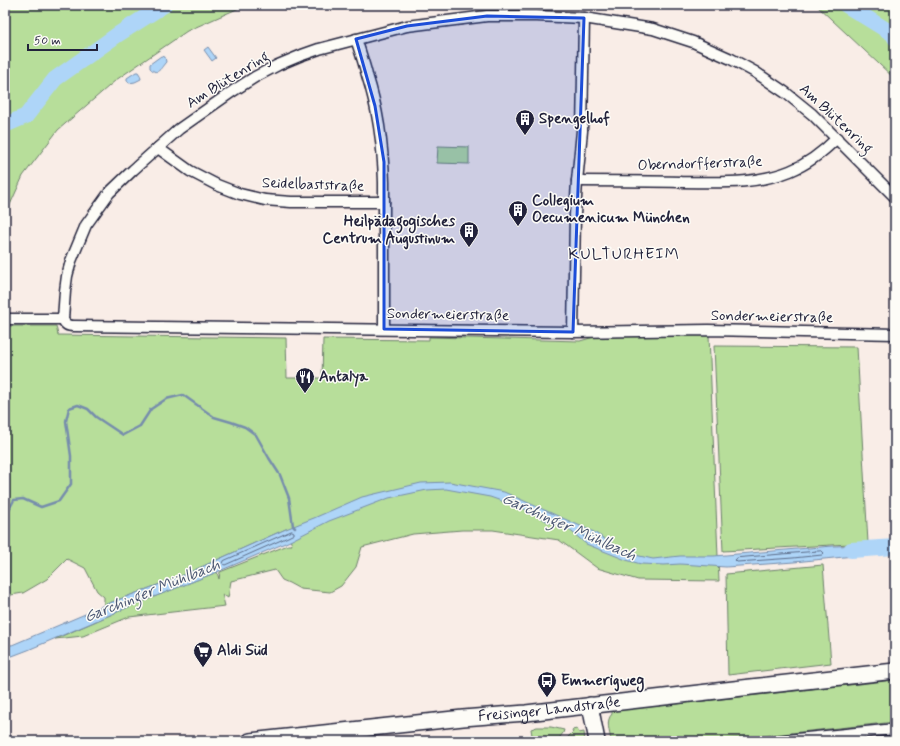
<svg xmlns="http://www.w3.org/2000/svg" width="900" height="746" viewBox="0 0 900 746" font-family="Mynerve,sans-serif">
  <rect width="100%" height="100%" fill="#f9ede7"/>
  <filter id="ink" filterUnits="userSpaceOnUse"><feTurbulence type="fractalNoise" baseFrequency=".025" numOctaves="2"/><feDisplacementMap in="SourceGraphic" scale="8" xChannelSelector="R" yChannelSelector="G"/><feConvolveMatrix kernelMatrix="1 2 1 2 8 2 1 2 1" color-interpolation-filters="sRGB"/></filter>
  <g filter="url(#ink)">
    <g fill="#b7de9a" stroke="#6c806a">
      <path d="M 5,5 L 246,5 L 187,31 L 116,80 L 58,130 L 23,176 L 5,216 Z"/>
      <path d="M 816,5 L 895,5 L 895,79 Z"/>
      <path d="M 438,146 L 469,147 L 469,164 L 437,163 Z"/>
      <path d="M 5,326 L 56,326 L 58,335 L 286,338 L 287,378 L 322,378 L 323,339 L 429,340 L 429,337 L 580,341 L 601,335 L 709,335 L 719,581 L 638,580 L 597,568 L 559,540 L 493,530 L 462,530 L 413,534 L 362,547 L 356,567 L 341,586 L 330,592 L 300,589 L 289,583 L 282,580 L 275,570 L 231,581 L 228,598 L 222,594 L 225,606 L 129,617 L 83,636 L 55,639 L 131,606 L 217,572 L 219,579 L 220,572 L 288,545 L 292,545 L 286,529 L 179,577 L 104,605 L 104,597 L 97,591 L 85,568 L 67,559 L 47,579 L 23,593 L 5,596 Z"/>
      <path d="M 714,346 L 857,347 L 868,543 L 723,551 Z"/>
      <path d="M 823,565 L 831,663 L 728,675 L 726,574 Z"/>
      <path d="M 895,680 L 895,722 L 715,741 L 611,741 C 610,732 605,721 612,714 L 612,711 Z"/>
      <path d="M 537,727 L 551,727 L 564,730 L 563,733 L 557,741 L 533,741 L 531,729 Z"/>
      <path d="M 577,729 L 579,733 L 584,732 L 585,741 L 565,741 L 568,737 L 573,732 L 572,730 Z"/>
    </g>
    <g fill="#aed5f8" stroke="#768dac">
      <path d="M 208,47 L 216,58 L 212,61 L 204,50 Z"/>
      <path d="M 161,56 L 165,57 L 166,62 C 161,67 158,77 150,68 L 150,64 Z"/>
      <path d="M 136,72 L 138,72 L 140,75 L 141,79 L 135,82 L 129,83 L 127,80 L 127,78 Z"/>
      <path d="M 450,482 L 504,492 L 594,532 L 620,549 L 635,555 L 653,559 L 680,556 L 714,556 L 833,546 L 872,545 L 874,554 L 794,562 L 726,567 L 680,564 L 664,565 L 641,564 L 626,560 L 586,544 L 566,527 L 548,522 L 530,511 L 490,497 L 446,489 L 427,490 L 389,498 L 329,521 L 290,541 L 217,572 L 131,606 L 28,650 L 7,658 L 5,658 L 5,644 L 12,645 L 90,612 L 104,605 L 179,577 L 286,529 L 314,518 L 362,497 L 421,483 Z"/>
    </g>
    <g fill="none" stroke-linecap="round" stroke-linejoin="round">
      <g stroke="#5a6a87" stroke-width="1">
        <path d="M 292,531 L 294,532 L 294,534 L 288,537 L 225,565 L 223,564 L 224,561 Z"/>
        <path d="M 582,532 C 588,532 594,537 599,540 L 600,543 L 597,544 L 588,540 L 582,535 Z"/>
        <path d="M 822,551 L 824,553 L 822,555 L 793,558 L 737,562 L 735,560 L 737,558 Z"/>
      </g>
      <path stroke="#768dac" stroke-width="2.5" d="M 5,517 L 14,500 L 23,499 L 41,507 L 59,501 L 71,484 L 71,456 L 66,421 L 69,408 L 78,405 L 88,409 L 96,417 L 123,435 L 140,426 L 151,409 L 166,399 L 183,395 L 214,417 L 231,422 L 245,427 L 256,435 L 269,458 L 280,475 L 289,498 L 293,526 L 295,528"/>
      <g stroke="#aed5f8" stroke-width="16">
        <path d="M 846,5 L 893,34 L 895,38"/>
        <path d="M 5,125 L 26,116 L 55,79 L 117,35 L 164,5"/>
        <path d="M 851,550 L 895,547"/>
      </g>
      <defs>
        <g id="street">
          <path d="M 356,39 C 360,51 364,63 367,75 C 378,109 383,146 384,182 L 384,329"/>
          <path d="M 158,148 L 190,171 L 217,185 L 240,194 L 265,200 L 291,202 L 384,202"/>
          <path d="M 577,181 C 611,181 646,181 681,182 C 717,182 755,185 790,171 C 808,164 823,152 837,138"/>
          <path d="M 5,319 L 63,319"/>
          <path d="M 63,319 L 65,291 L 67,276 L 71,261 L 86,225 L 109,193 L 133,170 L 179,129 L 233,91 L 255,77 L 278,65 L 302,55 L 319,49 L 407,26 L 487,16 L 536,16 L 584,18 L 653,29 L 693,42 L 731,59 L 755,72 L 786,93 L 812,114 L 895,197"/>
          <path d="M 63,319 C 65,325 68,326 74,326 L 573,332 L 708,330 L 895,334"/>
          <path d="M 573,332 L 575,215 L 577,181 L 582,131 L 584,18"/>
          <path d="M 777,741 L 895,729"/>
        </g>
        <g id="secondary">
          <path d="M 590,705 L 597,741"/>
          <path id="s1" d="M 250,741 L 463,718 L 526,713 L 751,687 L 895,671"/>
        </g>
      </defs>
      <use href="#street" stroke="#22223b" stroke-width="13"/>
      <use href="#secondary" stroke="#22223b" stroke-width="18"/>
      <use href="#street" stroke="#fdfcf7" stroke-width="10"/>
      <use href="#secondary" stroke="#fdfcf7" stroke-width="15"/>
    </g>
  </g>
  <path fill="#1d4ed8" fill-opacity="0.2" stroke="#1d4ed8" stroke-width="3" stroke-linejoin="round" d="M 487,16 L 584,18 L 573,332 L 384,329 L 384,162 L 375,106 L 356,39 L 407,26 Z"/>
  <defs>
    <symbol id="building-pin" viewBox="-11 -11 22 30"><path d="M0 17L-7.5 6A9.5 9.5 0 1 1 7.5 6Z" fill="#22223b" stroke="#fdfcf7"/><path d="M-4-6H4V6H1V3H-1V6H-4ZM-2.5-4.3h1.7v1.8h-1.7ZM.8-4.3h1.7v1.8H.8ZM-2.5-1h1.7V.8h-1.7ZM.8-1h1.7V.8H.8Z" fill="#fff"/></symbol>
    <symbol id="restaurant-pin" viewBox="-11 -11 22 30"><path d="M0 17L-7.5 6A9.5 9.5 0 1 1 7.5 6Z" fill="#22223b" stroke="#fdfcf7"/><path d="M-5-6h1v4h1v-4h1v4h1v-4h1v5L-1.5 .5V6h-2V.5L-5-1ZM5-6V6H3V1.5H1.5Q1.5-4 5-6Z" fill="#fff"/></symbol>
    <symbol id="supermarket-pin" viewBox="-11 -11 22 30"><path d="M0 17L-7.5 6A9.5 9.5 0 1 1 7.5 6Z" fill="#22223b" stroke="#fdfcf7"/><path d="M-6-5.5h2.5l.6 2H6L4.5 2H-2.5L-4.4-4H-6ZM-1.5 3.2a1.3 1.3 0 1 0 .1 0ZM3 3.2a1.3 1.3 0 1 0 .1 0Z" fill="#fff"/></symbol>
    <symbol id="bus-pin" viewBox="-11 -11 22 30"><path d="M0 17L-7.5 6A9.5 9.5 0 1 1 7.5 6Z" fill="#22223b" stroke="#fdfcf7"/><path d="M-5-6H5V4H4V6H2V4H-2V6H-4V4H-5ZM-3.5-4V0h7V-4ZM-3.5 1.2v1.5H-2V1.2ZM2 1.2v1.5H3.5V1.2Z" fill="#fff"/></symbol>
  </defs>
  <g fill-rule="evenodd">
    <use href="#building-pin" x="514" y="108" width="22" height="30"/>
    <use href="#building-pin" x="507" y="199" width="22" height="30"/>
    <use href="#building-pin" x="458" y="220" width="22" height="30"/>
    <use href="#restaurant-pin" x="294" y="366" width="22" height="30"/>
    <use href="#supermarket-pin" x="192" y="640" width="22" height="30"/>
    <use href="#bus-pin" x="536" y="670" width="22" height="30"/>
  </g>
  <g text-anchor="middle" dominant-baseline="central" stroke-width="3" stroke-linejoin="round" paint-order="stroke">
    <g font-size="15" fill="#22223b" stroke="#fdfcf7">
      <text transform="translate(228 80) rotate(-32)">Am Blütenring</text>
      <text transform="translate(836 119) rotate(43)">Am Blütenring</text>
      <text transform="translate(700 164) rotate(-2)">Oberndorfferstraße</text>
      <text transform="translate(313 185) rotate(2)">Seidelbaststraße</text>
      <text transform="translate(448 315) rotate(1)">Sondermeierstraße</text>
      <text transform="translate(772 317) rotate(1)">Sondermeierstraße</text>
      <text stroke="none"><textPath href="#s1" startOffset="301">Freisinger Landstraße</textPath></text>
    </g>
    <g font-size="15" font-weight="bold" fill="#22223b" stroke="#fdfcf7" text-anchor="start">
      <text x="539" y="119">Spengelhof</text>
      <text x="532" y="201">Collegium<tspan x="532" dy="17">Oecumenicum München</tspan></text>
      <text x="455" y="222" text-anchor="end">Heilpädagogisches<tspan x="455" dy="17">Centrum Augustinum</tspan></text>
      <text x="319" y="377">Antalya</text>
      <text x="217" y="651">Aldi Süd</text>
      <text x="561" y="681">Emmerigweg</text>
    </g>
    <g font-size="16" letter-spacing="1" fill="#22223b" stroke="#fdfcf7">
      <text x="624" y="254">KULTURHEIM</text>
    </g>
    <g font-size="16" font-style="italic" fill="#4c5874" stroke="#fdfcf7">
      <text transform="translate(569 527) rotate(24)">Garchinger Mühlbach</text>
      <text transform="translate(152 591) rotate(-22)">Garchinger Mühlbach</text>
    </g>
  </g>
  <rect width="900" height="746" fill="none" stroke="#fdfcf7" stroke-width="20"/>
  <rect x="10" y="10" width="880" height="726" fill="none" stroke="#22223b" stroke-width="1.5" filter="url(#ink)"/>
  <path d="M28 44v6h69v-6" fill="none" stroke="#22223b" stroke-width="2"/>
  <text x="34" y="44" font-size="12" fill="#22223b" stroke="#fdfcf7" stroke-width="3" paint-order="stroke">50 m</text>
</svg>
